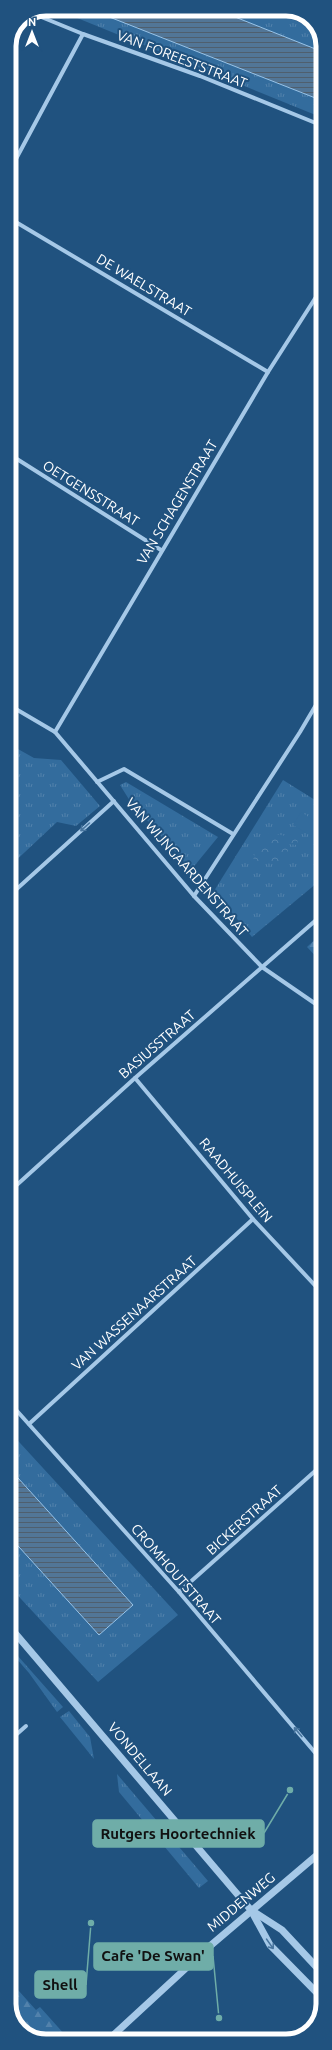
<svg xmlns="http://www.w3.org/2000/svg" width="332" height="2050" viewBox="0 0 332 2050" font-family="Ubuntu,sans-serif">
  <defs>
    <pattern id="grass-tufts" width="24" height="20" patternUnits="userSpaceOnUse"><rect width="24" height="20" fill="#336c9d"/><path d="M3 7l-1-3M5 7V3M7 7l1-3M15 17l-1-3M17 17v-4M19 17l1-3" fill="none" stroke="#5282ac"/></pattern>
    <pattern id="forest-firs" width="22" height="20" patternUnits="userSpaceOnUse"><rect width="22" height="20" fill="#336c9d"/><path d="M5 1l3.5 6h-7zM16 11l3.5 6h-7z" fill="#5282ac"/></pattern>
    <pattern id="park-crowns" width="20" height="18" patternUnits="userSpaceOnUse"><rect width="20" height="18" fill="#336c9d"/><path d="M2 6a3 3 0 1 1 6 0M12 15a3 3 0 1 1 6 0" fill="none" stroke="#5282ac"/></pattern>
    <pattern id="water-rules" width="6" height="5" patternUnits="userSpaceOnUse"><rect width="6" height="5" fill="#527697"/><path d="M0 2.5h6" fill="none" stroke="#4f5f6e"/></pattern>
  </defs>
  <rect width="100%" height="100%" fill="#20527f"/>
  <g fill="url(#grass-tufts)">
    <path d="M 61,9 L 89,9 L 323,101 L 323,118 L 60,11 Z"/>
    <path d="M 215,9 L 269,9 L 317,30 L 323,41 L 323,52 Z"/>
    <path d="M 9,744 L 34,758 L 61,760 L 100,806 L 76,826 L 57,822 L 9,867 Z"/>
    <path d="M 283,780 L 323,805 L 323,878 L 252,937 L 214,891 Z"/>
    <path d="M 126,782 L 218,837 L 191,870 L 130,801 L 120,785 Z"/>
    <path d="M 9,1431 L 178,1615 L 98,1682 L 9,1586 L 9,1536 L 99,1635 L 133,1605 L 9,1468 Z"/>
    <path d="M 9,1646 L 63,1707 L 57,1712 L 29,1673 L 9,1650 Z"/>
    <path d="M 69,1711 L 90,1737 L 94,1759 L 60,1717 Z"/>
    <path d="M 117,1774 L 208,1881 L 199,1888 L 119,1792 Z"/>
  </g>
  <g fill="url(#forest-firs)">
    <path d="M 323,932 L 323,964 L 307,947 Z"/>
    <path d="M 18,1990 L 36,2010 L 40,2007 L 66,2036 L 60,2041 C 54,2041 47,2042 41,2040 C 20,2035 9,2019 9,1998 Z"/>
  </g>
  <path fill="url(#park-crowns)" d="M 269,833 L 298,838 L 297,845 L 289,844 L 285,866 L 253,861 L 255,852 L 262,850 L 263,838 L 268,838 Z"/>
  <path fill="#336c9d" d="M 301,812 L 319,824 L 311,836 L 293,825 Z"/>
  <g fill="url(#water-rules)" stroke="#98c4e9">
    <path d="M 89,9 L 215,9 L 323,52 L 323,101 Z"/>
    <path d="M 9,1468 L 133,1605 L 99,1635 L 9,1536 Z"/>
  </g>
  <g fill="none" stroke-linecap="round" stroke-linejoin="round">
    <g stroke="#a5c8e7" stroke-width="4">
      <path d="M 34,14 L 83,34 L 200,76 L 323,126"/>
      <path d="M 9,172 L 83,34"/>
      <path d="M 9,218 L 268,372"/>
      <path d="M 9,454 L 161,550"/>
      <path d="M 9,705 L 55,732 L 194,896 L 262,967 L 323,1009"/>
      <path d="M 55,732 L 268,372 L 323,286"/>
      <path d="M 97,782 L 124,769 L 233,834"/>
      <path d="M 9,896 L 114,801"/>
      <path d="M 194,896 L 300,732 L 323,693"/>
      <path d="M 135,1078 L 253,1219 L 323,1294"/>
      <path d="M 9,1192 L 135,1078 L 323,914"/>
      <path d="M 9,1402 L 179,1592 L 323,1762"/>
      <path d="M 29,1424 L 253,1219"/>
      <path d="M 179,1592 L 323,1464"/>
      <path d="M 9,1741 L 26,1726"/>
    </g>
    <g stroke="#a5c8e7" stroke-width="7">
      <path d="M 9,1626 L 238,1895 L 251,1910 L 282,1930 L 323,1974"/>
      <path d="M 252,1912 L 270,1945 L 323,1999"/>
      <path d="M 107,2041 L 210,1946 L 323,1850"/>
    </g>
  </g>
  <defs><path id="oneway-shaft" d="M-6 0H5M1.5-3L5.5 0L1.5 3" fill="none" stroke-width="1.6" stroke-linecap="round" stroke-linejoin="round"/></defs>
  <g stroke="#48759e">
    <use href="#oneway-shaft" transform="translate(85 827) rotate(138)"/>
    <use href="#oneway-shaft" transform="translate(298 1732) rotate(-130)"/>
    <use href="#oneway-shaft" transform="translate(270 1944) rotate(55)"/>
  </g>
  <g text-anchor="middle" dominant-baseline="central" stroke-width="4" stroke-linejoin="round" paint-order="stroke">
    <g font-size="14" fill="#fff" stroke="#20527f">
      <text transform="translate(182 59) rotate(21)">VAN FOREESTSTRAAT</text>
      <text transform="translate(144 285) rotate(31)">DE WAELSTRAAT</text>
      <text transform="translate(91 493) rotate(32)">OETGENSSTRAAT</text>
      <text transform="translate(177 502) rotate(-59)">VAN SCHAGENSTRAAT</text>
      <text transform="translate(187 867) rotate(49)">VAN WIJNGAARDENSTRAAT</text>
      <text transform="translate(157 1044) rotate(-41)">BASIUSSTRAAT</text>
      <text transform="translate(236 1180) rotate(50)">RAADHUISPLEIN</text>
      <text transform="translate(134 1313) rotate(-42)">VAN WASSENAARSTRAAT</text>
      <text transform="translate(244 1520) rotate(-42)">BICKERSTRAAT</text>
      <text transform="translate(176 1574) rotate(49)">CROMHOUTSTRAAT</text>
      <text transform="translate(140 1759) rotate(50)">VONDELLAAN</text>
      <text transform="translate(241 1902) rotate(-40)">MIDDENWEG</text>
    </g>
  </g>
  <path d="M0 0H332V2050H0ZM46 16H286A30 30 0 0 1 316 46V2004A30 30 0 0 1 286 2034H46A30 30 0 0 1 16 2004V46A30 30 0 0 1 46 16Z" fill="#20527f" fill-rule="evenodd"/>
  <path fill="none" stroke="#fff" stroke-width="5" d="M46 16H286A30 30 0 0 1 316 46V2004A30 30 0 0 1 286 2034H46A30 30 0 0 1 16 2004V46A30 30 0 0 1 46 16Z"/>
  <path fill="none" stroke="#6fada8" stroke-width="1.5" d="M290 1790L264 1833M219 2018L213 1956M91 1923L86 1985"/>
  <g fill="#6fada8" stroke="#20527f" stroke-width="1.5">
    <circle cx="290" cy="1790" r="4"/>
    <circle cx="219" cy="2018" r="4"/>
    <circle cx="91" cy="1923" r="4"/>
  </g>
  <g fill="#6fada8" stroke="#6fada8" stroke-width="1.5">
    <rect x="93" y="1820" width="171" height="27" rx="4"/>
    <rect x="94" y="1943" width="119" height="27" rx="4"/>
    <rect x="35" y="1971" width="51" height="27" rx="4"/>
  </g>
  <g font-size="15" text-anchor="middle" font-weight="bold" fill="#111">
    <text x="178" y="1839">Rutgers Hoortechniek</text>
    <text x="153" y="1961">Cafe 'De Swan'</text>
    <text x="60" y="1990">Shell</text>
  </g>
  <g transform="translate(32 32)" stroke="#20527f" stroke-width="3" paint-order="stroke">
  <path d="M0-3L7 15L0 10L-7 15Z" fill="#ffffff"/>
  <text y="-6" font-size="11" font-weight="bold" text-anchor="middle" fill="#ffffff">N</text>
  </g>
</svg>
